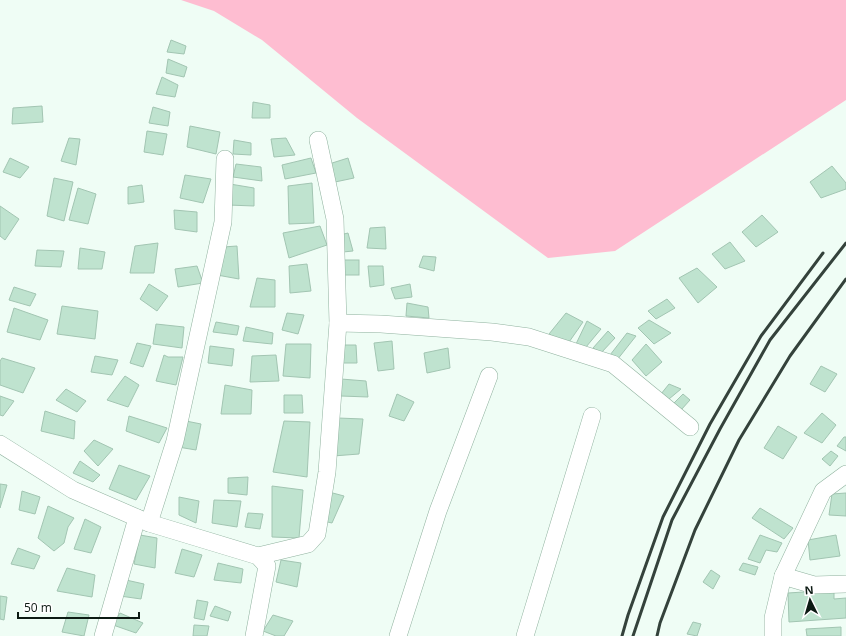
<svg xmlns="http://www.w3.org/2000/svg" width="846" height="636" viewBox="0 0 846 636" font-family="'Open Sans',sans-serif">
  <rect width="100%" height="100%" fill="#effdf5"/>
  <path fill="#febdd1" d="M 181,0 L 846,0 L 846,100 L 615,251 L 548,258 L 357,118 L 262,40 L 214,11 Z"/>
  <g fill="#bfe3cf" stroke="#a2c5b2">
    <path d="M 171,40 L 186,46 L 184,54 L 167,52 Z"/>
    <path d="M 168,59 L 187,67 L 184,77 L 166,73 Z"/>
    <path d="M 162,77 L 178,85 L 175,97 L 156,94 Z"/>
    <path d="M 253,102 L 270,105 L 270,118 L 252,118 Z"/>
    <path d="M 42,106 L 43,122 L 12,124 L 13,108 Z"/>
    <path d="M 153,107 L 170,112 L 168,126 L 149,123 Z"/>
    <path d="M 190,126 L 220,132 L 216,154 L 187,147 Z"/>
    <path d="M 147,131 L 167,134 L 163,155 L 144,152 Z"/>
    <path d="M 69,138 L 80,139 L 76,165 L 61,161 Z"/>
    <path d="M 286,138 L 295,155 L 274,157 L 271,139 Z"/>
    <path d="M 234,140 L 251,143 L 251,155 L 233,154 Z"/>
    <path d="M 10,158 L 29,167 L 20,178 L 3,172 Z"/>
    <path d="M 311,158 L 316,173 L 285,179 L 282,165 Z"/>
    <path d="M 348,158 L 354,178 L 335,182 L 329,164 Z"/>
    <path d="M 236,164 L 261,167 L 262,181 L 233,177 Z"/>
    <path d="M 832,166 L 846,183 L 846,189 L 821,198 L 810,182 Z"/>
    <path d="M 185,175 L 211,179 L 203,203 L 180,198 Z"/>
    <path d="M 54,178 L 73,182 L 64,221 L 47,216 Z"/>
    <path d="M 312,183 L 314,223 L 289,224 L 288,186 Z"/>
    <path d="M 230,184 L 254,188 L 254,206 L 228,205 Z"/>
    <path d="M 142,185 L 144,202 L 128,204 L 128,187 Z"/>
    <path d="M 78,188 L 96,194 L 88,224 L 69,220 Z"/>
    <path d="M 0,206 L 19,219 L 5,240 L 0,236 Z"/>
    <path d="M 174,210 L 197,212 L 197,232 L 175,229 Z"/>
    <path d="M 762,215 L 778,232 L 756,247 L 742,232 Z"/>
    <path d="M 320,226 L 327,245 L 289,258 L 283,233 Z"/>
    <path d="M 385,227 L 386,249 L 367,248 L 370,228 Z"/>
    <path d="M 348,233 L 353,251 L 343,252 L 340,235 Z"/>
    <path d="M 730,242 L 745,261 L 725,269 L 712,254 Z"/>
    <path d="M 158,243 L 154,273 L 130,273 L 135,246 Z"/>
    <path d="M 237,246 L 239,279 L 217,275 L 223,247 Z"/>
    <path d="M 80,248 L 105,252 L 102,269 L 78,269 Z"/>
    <path d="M 37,250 L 64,251 L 61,267 L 35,266 Z"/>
    <path d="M 423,256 L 436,257 L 434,271 L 419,267 Z"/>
    <rect x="341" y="260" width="18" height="15"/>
    <path d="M 307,264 L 311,291 L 290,293 L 289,266 Z"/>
    <path d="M 197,266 L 203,283 L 178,287 L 175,269 Z"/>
    <path d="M 368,266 L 383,266 L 384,285 L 370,287 Z"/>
    <path d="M 697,268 L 717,287 L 698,303 L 679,278 Z"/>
    <path d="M 257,278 L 275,280 L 275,307 L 250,307 Z"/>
    <path d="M 149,284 L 168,296 L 157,311 L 140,299 Z"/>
    <path d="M 410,284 L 412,297 L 395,299 L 391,288 Z"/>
    <path d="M 14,287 L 36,294 L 30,306 L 9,300 Z"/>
    <path d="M 667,299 L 675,308 L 656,319 L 648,311 Z"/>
    <path d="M 407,303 L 428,307 L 429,318 L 406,316 Z"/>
    <path d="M 62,306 L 98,311 L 95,339 L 57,334 Z"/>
    <path d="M 14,308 L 48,320 L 40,340 L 7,332 Z"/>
    <path d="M 287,313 L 304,315 L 298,334 L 282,330 Z"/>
    <path d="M 566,313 L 583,322 L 567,345 L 549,334 Z"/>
    <path d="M 649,320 L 671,333 L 654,344 L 638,328 Z"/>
    <path d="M 587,321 L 601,329 L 586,347 L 576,344 Z"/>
    <path d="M 216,322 L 239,326 L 237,335 L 213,332 Z"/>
    <path d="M 156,324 L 184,327 L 182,348 L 153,344 Z"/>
    <path d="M 246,327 L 273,333 L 272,344 L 243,341 Z"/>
    <path d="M 608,331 L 615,338 L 601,353 L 593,348 Z"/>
    <path d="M 627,333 L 636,336 L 617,360 L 610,355 Z"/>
    <path d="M 392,341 L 394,369 L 378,371 L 374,343 Z"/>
    <path d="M 137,343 L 151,346 L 143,367 L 130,363 Z"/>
    <path d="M 286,344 L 311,344 L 310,378 L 283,376 Z"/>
    <path d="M 646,344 L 662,362 L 646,376 L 632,360 Z"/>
    <path d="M 343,345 L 356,345 L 357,363 L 342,363 Z"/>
    <path d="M 210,346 L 234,349 L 232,366 L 208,363 Z"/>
    <path d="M 448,348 L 450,368 L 427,373 L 424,353 Z"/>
    <path d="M 164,355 L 168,357 L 183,357 L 176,385 L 156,381 Z"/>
    <path d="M 276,355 L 279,381 L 250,382 L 252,356 Z"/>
    <path d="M 95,356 L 118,360 L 112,375 L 91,372 Z"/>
    <path d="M 2,358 L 35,368 L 23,393 L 0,385 L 0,361 Z"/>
    <path d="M 821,366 L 837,374 L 825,392 L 810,384 Z"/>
    <path d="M 125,376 L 139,385 L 128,407 L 107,400 Z"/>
    <path d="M 341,379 L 366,381 L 368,397 L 341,396 Z"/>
    <path d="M 669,384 L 681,389 L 669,399 L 661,394 Z"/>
    <path d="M 225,385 L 252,390 L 251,414 L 221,414 Z"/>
    <path d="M 66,389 L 86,401 L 77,412 L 56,400 Z"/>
    <path d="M 397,394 L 414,402 L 404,421 L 389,416 Z"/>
    <path d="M 683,394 L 690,400 L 681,410 L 672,405 Z"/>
    <path d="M 284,395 L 302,395 L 303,413 L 284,413 Z"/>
    <path d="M 0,396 L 14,401 L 3,416 L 0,415 Z"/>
    <path d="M 45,411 L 75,421 L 74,439 L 41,431 Z"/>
    <path d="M 822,413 L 836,425 L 822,443 L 804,433 Z"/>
    <path d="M 129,416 L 167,428 L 159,443 L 126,431 Z"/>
    <path d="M 338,418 L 363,419 L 359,454 L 333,456 Z"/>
    <path d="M 186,421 L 201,424 L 196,450 L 178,447 Z"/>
    <path d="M 284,421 L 310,422 L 307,477 L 273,472 Z"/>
    <path d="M 778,426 L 797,437 L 783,459 L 764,448 Z"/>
    <path d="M 844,437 L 846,437 L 846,451 L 837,446 Z"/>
    <path d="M 94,440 L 113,449 L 98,466 L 84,451 Z"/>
    <path d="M 831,451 L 838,456 L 830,466 L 822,459 Z"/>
    <path d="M 80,461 L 100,475 L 93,482 L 73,473 Z"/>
    <path d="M 119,465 L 150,476 L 136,500 L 109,489 Z"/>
    <path d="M 248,477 L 247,495 L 228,493 L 228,478 Z"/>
    <path d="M 0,484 L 7,485 L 0,508 Z"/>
    <path d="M 272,486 L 303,490 L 299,538 L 272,537 Z"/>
    <path d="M 22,491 L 40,497 L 35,514 L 19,510 Z"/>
    <path d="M 329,492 L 344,496 L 332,523 L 323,521 Z"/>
    <path d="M 846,493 L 846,516 L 829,515 L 832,494 Z"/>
    <path d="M 179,497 L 199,501 L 196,523 L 179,515 Z"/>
    <path d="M 214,500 L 241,501 L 237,527 L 212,523 Z"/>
    <path d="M 48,506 L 74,518 L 68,527 L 64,543 L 54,551 L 38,538 Z"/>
    <path d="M 760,508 L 793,528 L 784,539 L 752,518 Z"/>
    <path d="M 248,513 L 263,514 L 260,529 L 245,527 Z"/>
    <path d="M 85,519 L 101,527 L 91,553 L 74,549 Z"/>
    <path d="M 140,535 L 157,538 L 155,568 L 134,564 Z"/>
    <path d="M 760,535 L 782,543 L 777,552 L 766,550 L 760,563 L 748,559 Z"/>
    <path d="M 836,535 L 840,556 L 810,560 L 808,540 Z"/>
    <path d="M 18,548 L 40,556 L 34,569 L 11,564 Z"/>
    <path d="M 182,549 L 202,555 L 194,577 L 175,573 Z"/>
    <path d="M 281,560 L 301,563 L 297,587 L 276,582 Z"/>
    <path d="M 218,563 L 243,569 L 241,583 L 214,580 Z"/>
    <path d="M 743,563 L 758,567 L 755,575 L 739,570 Z"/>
    <path d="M 67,568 L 95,575 L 92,597 L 57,591 Z"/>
    <path d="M 711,570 L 720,576 L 713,589 L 703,582 Z"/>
    <path d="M 126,580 L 144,584 L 141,599 L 120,596 Z"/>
    <path d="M 834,590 L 834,599 L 846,598 L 846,618 L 789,622 L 788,593 Z"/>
    <path d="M 0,596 L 7,597 L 4,620 L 0,619 Z"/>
    <path d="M 197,600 L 208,602 L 204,620 L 194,618 Z"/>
    <path d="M 215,606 L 231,612 L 228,621 L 210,616 Z"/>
    <path d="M 68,612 L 89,615 L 84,636 L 62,632 Z"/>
    <path d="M 120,613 L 143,623 L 136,633 L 113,625 Z"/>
    <path d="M 273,615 L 293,621 L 284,636 L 276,636 L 263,631 Z"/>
    <path d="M 693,622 L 701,624 L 697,636 L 687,634 Z"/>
    <path d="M 194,625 L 209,626 L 207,636 L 193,636 Z"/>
    <path d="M 841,627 L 841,636 L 807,636 L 806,629 Z"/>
  </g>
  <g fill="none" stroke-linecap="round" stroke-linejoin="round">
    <defs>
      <g id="minor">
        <path d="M 338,323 L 381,324 L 492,332 L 529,337 L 613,364 L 690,427"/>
        <path d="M 0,444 L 73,490 L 149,523 L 258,556 L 267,566 L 254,636"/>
        <path d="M 149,523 L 175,441 L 223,222 L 225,159"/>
        <path d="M 258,556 L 308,544 L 317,534 L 327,472 L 338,323 L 335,219 L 318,140"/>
        <path d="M 783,576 L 814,585 L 846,584"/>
        <path d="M 103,636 L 137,518"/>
        <path d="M 398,636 L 438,511 L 489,376"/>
        <path d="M 525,636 L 592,416"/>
        <path d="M 773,636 L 773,618 L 783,576 L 823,491 L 846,474"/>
      </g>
    </defs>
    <use href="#minor" stroke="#90b29f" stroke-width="18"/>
    <use href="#minor" stroke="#fff" stroke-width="17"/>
    <g stroke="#34423b" stroke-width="3">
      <path d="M 622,636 L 628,615 L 663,517 L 710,424 L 761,336 L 823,253"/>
      <path d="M 633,636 L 672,520 L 720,429 L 770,340 L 846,243"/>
      <path d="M 657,636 L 660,623 L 695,530 L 739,440 L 790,356 L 846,279"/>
    </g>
  </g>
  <g transform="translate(810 600) rotate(355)" stroke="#ffffff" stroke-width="3" paint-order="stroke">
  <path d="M0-3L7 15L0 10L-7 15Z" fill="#0c1a13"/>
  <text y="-6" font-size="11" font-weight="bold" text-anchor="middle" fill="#0c1a13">N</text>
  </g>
  <path d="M18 612v6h121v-6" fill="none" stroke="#0c1a13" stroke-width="2"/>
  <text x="24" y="612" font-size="12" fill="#0c1a13" stroke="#ffffff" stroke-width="3" paint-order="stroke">50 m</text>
</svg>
